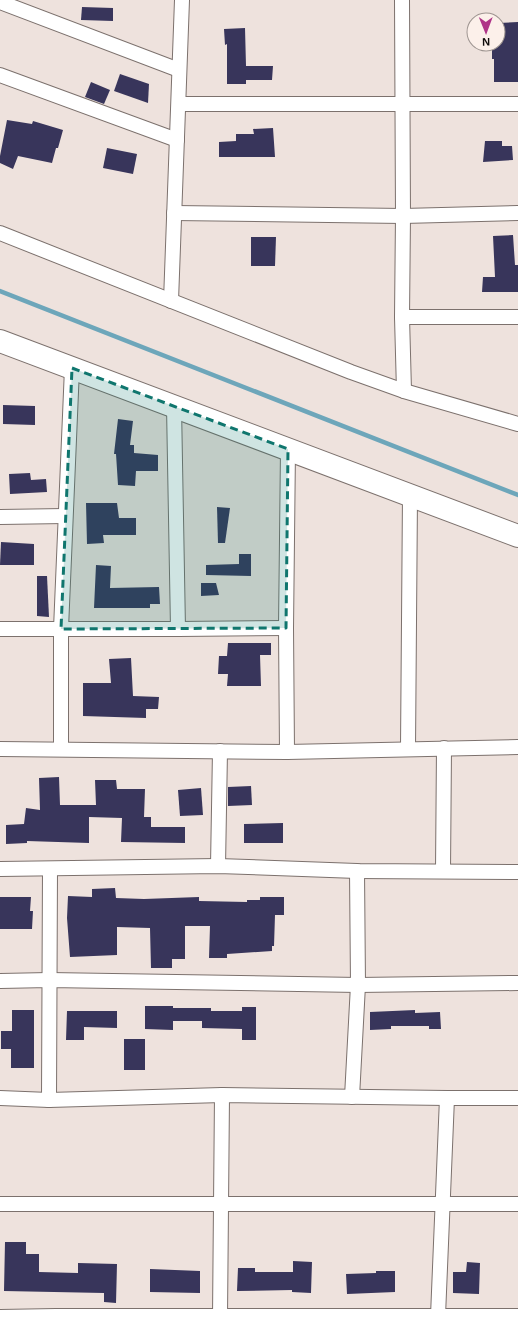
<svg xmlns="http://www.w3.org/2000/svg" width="518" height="1323" viewBox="0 0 518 1323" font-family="Arial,sans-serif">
  <rect width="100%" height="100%" fill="#eee2dd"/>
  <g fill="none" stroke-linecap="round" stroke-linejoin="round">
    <path stroke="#6da6ba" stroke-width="4.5" d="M 0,291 L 518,495"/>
  </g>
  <g fill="#38355b">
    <path d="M 82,7 L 113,8 L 113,21 L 81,20 Z"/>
    <path d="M 518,22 L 518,82 L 494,82 L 494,59 L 492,59 L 492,46 L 499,46 L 498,23 Z"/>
    <path d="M 245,28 L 246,66 L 273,66 L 272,80 L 246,80 L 246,84 L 227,84 L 227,44 L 225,45 L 224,29 Z"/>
    <path d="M 120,74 L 149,84 L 148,103 L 114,91 Z"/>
    <path d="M 91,82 L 110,90 L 104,104 L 85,97 Z"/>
    <path d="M 7,120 L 32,124 L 33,121 L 63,130 L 58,148 L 56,148 L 52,163 L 18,156 L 13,169 L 0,163 L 0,156 Z"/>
    <path d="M 273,128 L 275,157 L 219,157 L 219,142 L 236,141 L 236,134 L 254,134 L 253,129 Z"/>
    <path d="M 485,141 L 502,141 L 502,146 L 512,146 L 513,160 L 483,162 Z"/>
    <path d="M 107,148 L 137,154 L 133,174 L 103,168 Z"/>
    <path d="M 513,235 L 515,265 L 518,265 L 518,292 L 482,292 L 483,277 L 495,277 L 493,236 Z"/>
    <path d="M 251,237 L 276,237 L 275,266 L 251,266 Z"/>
    <path d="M 3,405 L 35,406 L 35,425 L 3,424 Z"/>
    <path d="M 118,419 L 133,421 L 130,445 L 134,445 L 134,453 L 158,455 L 158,471 L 136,471 L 135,486 L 118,485 L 116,454 L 114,454 Z"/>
    <path d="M 30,473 L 31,480 L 46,479 L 47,492 L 10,494 L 9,474 Z"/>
    <path d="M 86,503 L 117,503 L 119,518 L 136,518 L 136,535 L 103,535 L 104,543 L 87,544 Z"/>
    <path d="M 217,507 L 230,508 L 225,543 L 218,543 Z"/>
    <path d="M 1,542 L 34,544 L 34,565 L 0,565 Z"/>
    <path d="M 239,554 L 251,554 L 251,576 L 206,575 L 206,565 L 239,564 Z"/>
    <path d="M 96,565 L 111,566 L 110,588 L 159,587 L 160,604 L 150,604 L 150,608 L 94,608 Z"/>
    <path d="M 37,576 L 47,576 L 49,617 L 37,616 Z"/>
    <path d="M 201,583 L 216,583 L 219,595 L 201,596 Z"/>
    <path d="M 228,643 L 271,643 L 271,655 L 260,655 L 261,686 L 227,686 L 228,674 L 218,674 L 219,656 L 227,656 Z"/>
    <path d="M 131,658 L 133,696 L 159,697 L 158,709 L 146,709 L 146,718 L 83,716 L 83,683 L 111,683 L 109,659 Z"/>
    <path d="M 59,777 L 60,805 L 96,805 L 95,780 L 116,780 L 117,789 L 145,789 L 144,817 L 151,817 L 151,827 L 185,827 L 185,843 L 121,842 L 122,818 L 89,817 L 89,843 L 27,841 L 27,843 L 6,844 L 6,825 L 24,824 L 26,808 L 40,810 L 39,778 Z"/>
    <path d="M 251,786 L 252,805 L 228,806 L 228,787 Z"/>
    <path d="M 201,788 L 203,815 L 180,816 L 178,790 Z"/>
    <path d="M 283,823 L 283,843 L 244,843 L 244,824 Z"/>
    <path d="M 115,888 L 116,898 L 144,899 L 199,897 L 199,901 L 247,902 L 247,900 L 260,900 L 260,897 L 284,897 L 284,915 L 275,915 L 274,946 L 272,946 L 272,951 L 227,954 L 227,958 L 209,958 L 210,926 L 185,926 L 185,959 L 172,959 L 172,968 L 151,968 L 150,928 L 117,927 L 117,955 L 70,957 L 67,918 L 68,896 L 92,897 L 92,889 Z"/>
    <path d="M 0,897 L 31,897 L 30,911 L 33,911 L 32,929 L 0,929 Z"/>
    <path d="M 145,1006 L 173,1006 L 173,1008 L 211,1008 L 211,1011 L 242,1011 L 242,1007 L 256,1007 L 256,1040 L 242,1040 L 242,1029 L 202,1028 L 202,1021 L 173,1021 L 173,1030 L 145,1029 Z"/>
    <path d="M 12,1010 L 34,1010 L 34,1068 L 11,1068 L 11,1049 L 1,1049 L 1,1031 L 12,1031 Z"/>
    <path d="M 415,1010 L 415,1013 L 440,1012 L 441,1029 L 429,1029 L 429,1026 L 391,1026 L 391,1029 L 370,1030 L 370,1012 Z"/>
    <path d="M 67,1011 L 117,1011 L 117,1028 L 84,1027 L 84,1040 L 66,1040 Z"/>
    <rect x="124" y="1039" width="21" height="31"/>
    <path d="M 5,1242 L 26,1242 L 26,1254 L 39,1254 L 39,1272 L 78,1273 L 78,1263 L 117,1264 L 116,1303 L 104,1302 L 104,1293 L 4,1291 Z"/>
    <path d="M 293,1261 L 312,1262 L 311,1293 L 292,1292 L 292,1290 L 237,1291 L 238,1268 L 255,1268 L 255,1272 L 293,1272 Z"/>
    <path d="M 467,1262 L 480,1263 L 479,1294 L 453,1293 L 453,1272 L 466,1272 Z"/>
    <path d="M 150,1269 L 200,1271 L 200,1293 L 150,1292 Z"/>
    <path d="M 376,1271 L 395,1271 L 395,1292 L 347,1294 L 346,1274 L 376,1273 Z"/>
  </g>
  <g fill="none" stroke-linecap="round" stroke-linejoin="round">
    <defs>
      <g id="minor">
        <path d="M 402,0 L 403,216 L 402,317 L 404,391"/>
        <path d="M 0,2 L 179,70"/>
        <path d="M 0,75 L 177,140"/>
        <path d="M 179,104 L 518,104"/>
        <path d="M 174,213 L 403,216 L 518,213"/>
        <path d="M 0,233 L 351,372 L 404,391 L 518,424"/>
        <path d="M 171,301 L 182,0"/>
        <path d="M 402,317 L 518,317"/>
        <path d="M 174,406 L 178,629"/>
        <path d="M 0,517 L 65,516"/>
        <path d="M 0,629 L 178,629 L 286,628"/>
        <path d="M 61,748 L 61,629 L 72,368"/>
        <path d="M 0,749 L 287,752 L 518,747"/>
        <path d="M 408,749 L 410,495"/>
        <path d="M 287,752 L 286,628 L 288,449"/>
        <path d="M 218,866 L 220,751"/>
        <path d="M 0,869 L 218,866 L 357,871 L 518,872"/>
        <path d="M 443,871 L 444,748"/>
        <path d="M 0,981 L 49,980 L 358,985 L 518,983"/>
        <path d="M 352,1097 L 358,985 L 357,871"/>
        <path d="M 0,1098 L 49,1100 L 222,1095 L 447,1098 L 518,1098"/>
        <path d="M 49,1100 L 50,869"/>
        <path d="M 0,1204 L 518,1204"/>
        <path d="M 438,1316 L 447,1098"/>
        <path d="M 0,1317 L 56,1316 L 518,1316"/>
        <path d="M 220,1317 L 222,1095"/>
      </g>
      <path id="primary" d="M 0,341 L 518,536"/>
    </defs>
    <use href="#minor" stroke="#7c716d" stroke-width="16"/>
    <use href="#primary" stroke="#7c716d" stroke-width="24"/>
    <use href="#minor" stroke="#fff" stroke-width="14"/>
    <use href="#primary" stroke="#fff" stroke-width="22"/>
  </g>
  <path fill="#0f766e" fill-opacity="0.2" stroke="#0f766e" stroke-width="3" stroke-dasharray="8 5" stroke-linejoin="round" d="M 72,368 L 288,449 L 286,628 L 61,629 Z"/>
  <g transform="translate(486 32) rotate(179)"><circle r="19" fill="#fcf0ea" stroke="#9e9591"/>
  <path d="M0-3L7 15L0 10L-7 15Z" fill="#af3488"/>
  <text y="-6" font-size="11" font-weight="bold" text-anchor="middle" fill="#100c0b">N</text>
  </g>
</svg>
